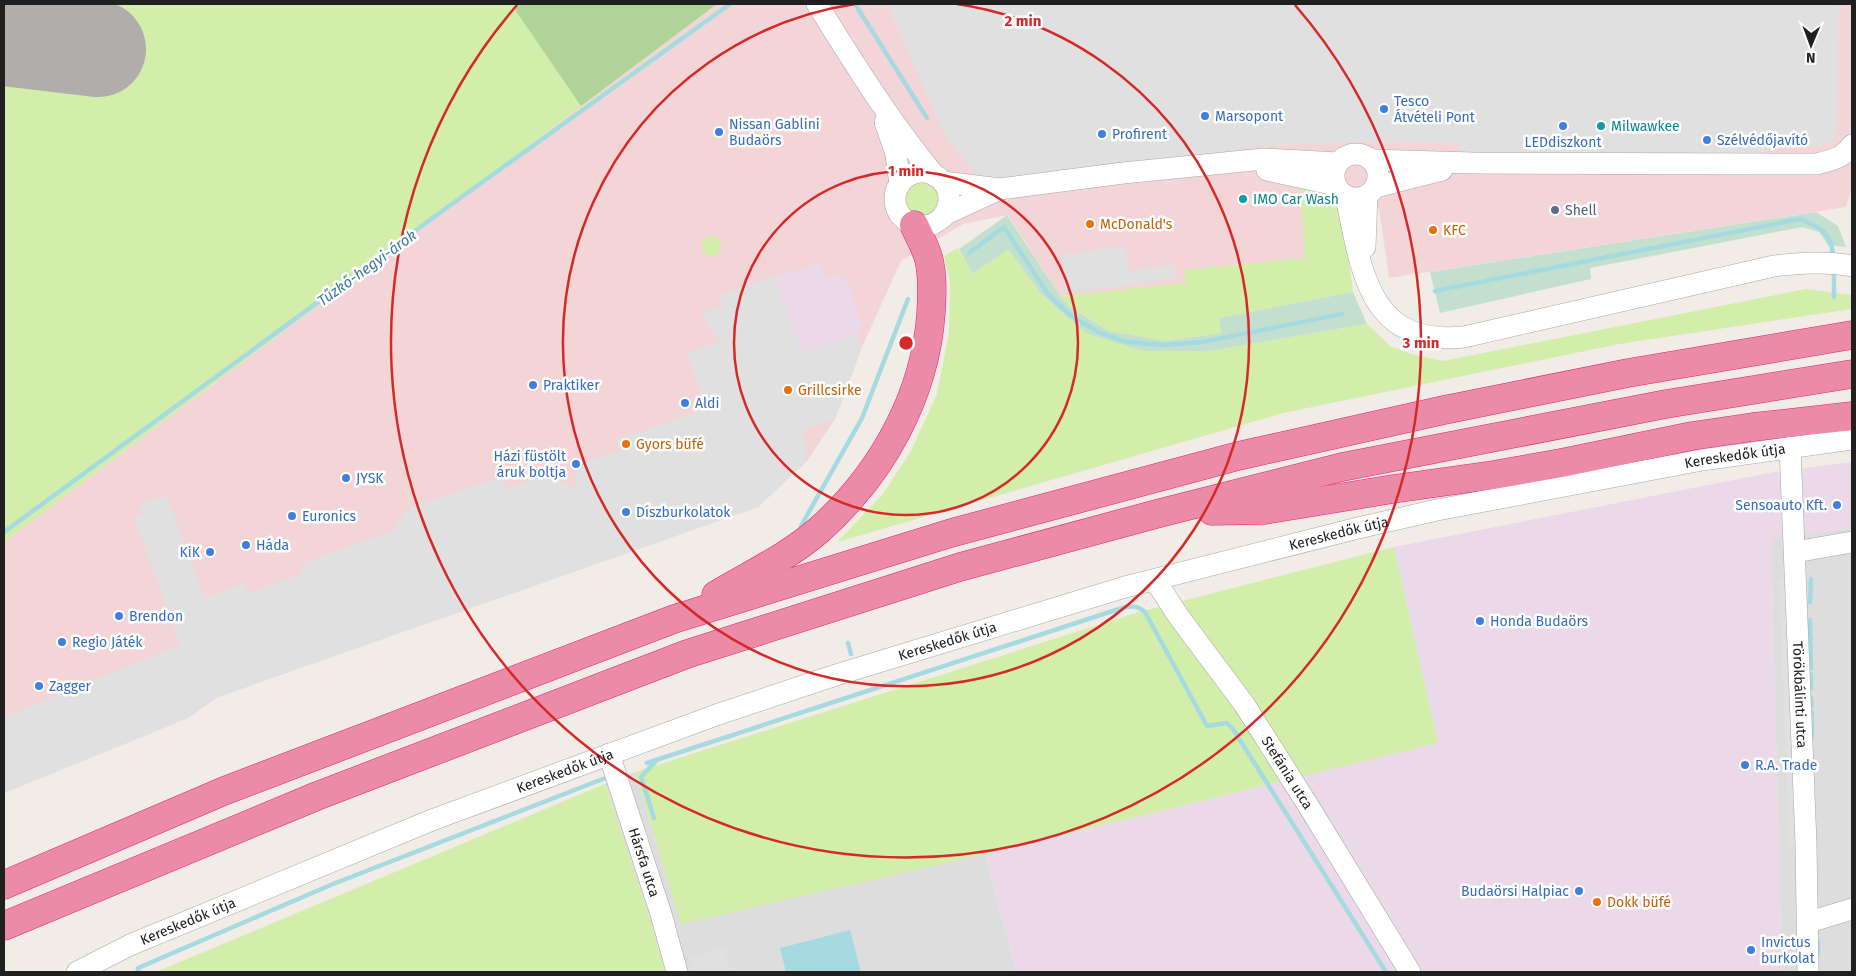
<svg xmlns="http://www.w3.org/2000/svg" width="1856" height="976" viewBox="0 0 1856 976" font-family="'Fira Sans',sans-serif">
  <rect width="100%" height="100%" fill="#f1ece6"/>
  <g fill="#dedddd">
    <path d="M 1852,528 L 1852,972 L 1782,972 L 1771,538 Z"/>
    <path d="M 635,772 L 681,923 L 985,854 L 1016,972 L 665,972 L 651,922 L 605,784 Z"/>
  </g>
  <path fill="#f3d5d7" d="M 717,4 L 1852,4 L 1852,188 L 1846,207 L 1389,278 L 1379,208 L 1341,207 L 1300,188 L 1306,258 L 1185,270 L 1186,283 L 1060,296 L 1008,215 L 963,224 L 901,261 L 862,347 L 835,419 L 807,461 L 758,507 L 218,697 L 188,718 L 4,793 L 4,542 Z"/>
  <g fill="#ebd8e9">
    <path d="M 820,263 L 824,274 L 832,277 L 839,274 L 848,280 L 862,328 L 857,335 L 801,353 L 774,277 Z"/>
    <path d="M 1852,462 L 1852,528 L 1771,539 L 1782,972 L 1016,972 L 985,854 L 1438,743 L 1394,547 L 1774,472 Z"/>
  </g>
  <g fill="#d3edaa">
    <path d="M 4,4 L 717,4 L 4,542 Z"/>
    <circle cx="923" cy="199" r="17"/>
    <path d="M 1300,188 L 1329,193 L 1341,207 L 1353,292 L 1219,318 L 1221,333 L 1165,341 L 1109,331 L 1070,307 L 1060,296 L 1186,283 L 1184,270 L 1305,258 Z"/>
    <circle cx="711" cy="246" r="10"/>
    <path d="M 958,248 L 973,274 L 1008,249 L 1042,295 L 1086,333 L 1209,351 L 1367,324 L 1390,346 L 1411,354 L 1443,361 L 1806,289 L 1852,295 L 1852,309 L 1619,344 L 1283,413 L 837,542 L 883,494 L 911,451 L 937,394 L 949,333 L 950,282 L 944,256 Z"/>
    <path d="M 1394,547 L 1438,743 L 985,854 L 681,924 L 635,772 L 1139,612 Z"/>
    <path d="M 605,784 L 651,922 L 665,972 L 156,972 Z"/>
  </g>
  <path fill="#b0d399" d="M 516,4 L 717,4 L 581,106 L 516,11 Z"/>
  <g fill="#c3e0cf">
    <path d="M 1816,212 L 1838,226 L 1846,247 L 1828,245 L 1819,232 L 1802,227 L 1590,268 L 1591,279 L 1440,313 L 1430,272 Z"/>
    <path d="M 1007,215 L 1060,296 L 1070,307 L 1109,331 L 1165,341 L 1221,333 L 1219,318 L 1353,292 L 1367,324 L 1209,351 L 1143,351 L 1086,333 L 1042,295 L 1008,249 L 973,274 L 959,249 Z"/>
  </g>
  <g fill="#e0e0e0">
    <path d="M 887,4 L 1839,4 L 1837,128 L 1834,137 L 1828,143 L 1819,146 L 1768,148 L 1764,150 L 1764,156 L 1459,155 L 1460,143 L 1349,142 L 1241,147 L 1241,151 L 983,181 L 971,168 L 945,136 Z"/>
    <path d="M 1125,246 L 1129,271 L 1173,265 L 1176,279 L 1065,293 L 1062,255 Z"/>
    <path d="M 774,277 L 801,353 L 857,335 L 862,347 L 835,419 L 803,430 L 807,461 L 758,507 L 218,697 L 188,718 L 4,793 L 4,717 L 180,645 L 134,517 L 143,514 L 139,503 L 167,497 L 204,598 L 244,584 L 248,593 L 303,573 L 300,564 L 391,532 L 409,508 L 502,477 L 506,489 L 551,474 L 573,489 L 579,464 L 620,451 L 616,440 L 706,409 L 687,353 L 720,341 L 700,314 L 723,306 L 719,295 Z"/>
    <path d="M 1796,578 L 1806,843 L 1789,845 L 1779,579 Z"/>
    <path d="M 725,948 L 731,972 L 693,972 L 689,958 Z"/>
  </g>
  <path fill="#a5dae1" d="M 850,930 L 861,972 L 786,972 L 780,948 Z"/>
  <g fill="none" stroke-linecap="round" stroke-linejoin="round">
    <g stroke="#a5dae1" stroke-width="4.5">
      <path d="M 855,4 L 927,118"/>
      <path d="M 969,253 L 1004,227 L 1048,294 L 1070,315 L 1098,332 L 1126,342 L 1164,345 L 1203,342 L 1342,314"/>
      <path d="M 1834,269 L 1834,297"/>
      <path d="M 1435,291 L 1800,219 C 1821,227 1833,234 1833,259"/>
      <path d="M 801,526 L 862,418 L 908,299"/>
      <path d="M 4,532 L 445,209 L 730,4"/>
      <path d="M 1810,602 L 1811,579"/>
      <path d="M 1810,620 L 1811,669"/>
      <path d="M 848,643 L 851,654"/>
      <path d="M 1811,674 L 1811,689"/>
      <path d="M 1811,697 L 1812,705"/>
      <path d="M 1812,713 L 1812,736"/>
      <path d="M 647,763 L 1122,608 C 1132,606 1137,605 1145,612 L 1207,726 L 1227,723 L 1233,729 L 1386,972"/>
      <path d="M 654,818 L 641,777 L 657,760"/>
      <path d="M 1818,954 L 1818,942"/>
      <path d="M 138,972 L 138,968 L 333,884 L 608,777"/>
    </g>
    <path stroke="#b0adaa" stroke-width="39" d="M 65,45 L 84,4"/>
    <path stroke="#b0adaa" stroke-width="96" d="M 4,38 L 98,49"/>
    <defs>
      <g id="minor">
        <path d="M 817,4 C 854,63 890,122 935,176"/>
        <path d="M 885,122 L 896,154 L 900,184"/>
        <circle cx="1356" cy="176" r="22"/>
        <path d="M 1371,160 L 1473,163 L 1816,164 C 1829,161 1844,158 1852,145"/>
        <path d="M 1267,170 L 1336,185"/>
        <circle cx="922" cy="199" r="27"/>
        <path d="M 943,182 L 1000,189 L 1123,173 L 1264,159 L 1338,163"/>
        <path d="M 1375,187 L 1442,170"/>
        <path d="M 1346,196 C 1361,269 1368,347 1464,337 L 1774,266 C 1800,263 1826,261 1852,266"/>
        <path d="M 942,218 L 946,214 L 1000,189"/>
        <path d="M 1365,247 L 1367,195"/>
        <path id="s1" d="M 1790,447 L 1806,843 L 1808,972"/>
        <path d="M 1795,552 L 1852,542"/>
        <path id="s2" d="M 1155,580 L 1179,617 L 1244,704 L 1311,810 L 1410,972"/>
        <path id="s3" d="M 609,754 L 661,914 L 677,972"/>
        <path d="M 1809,922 L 1852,909"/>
        <path id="s4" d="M 77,972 L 130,945 L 432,820 L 716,715 L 836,675 L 1125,587 L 1358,528 L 1437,510 L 1702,460 L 1852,439"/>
      </g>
      <g id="highway">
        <path d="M 1212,511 L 1265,510 L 1393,489 L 1493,475 L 1561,463 L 1692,436 L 1753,427 L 1852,416"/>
        <path d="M 716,595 C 751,574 788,557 819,530 C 881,475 925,397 931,313 C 932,296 933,277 929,260 C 926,248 919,236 914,225"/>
        <path d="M 4,885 L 224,791 L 674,619 L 951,533 L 1238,456 L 1444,410 L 1628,373 L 1852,335"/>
        <path d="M 4,926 L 317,796 L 687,654 L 960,567 L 1160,513 L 1342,467 L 1666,404 L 1852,374"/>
      </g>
    </defs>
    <use href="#minor" stroke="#a7a7a7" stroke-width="22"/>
    <use href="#highway" stroke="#e51e78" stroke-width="29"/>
    <use href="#minor" stroke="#fff" stroke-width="21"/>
    <use href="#highway" stroke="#ec8ba8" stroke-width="28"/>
  </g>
  <g fill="none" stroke="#d62828" stroke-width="2.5">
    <circle cx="906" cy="343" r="172"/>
    <path d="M957 4A343 343 0 1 1 855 4"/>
    <path d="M1295 5A515 515 0 1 1 517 5"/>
  </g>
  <g fill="#3f7fe0" stroke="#fff" stroke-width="2">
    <circle cx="1384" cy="109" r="5"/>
    <circle cx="1205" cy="116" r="5"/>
    <circle cx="1563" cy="126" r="5"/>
    <circle cx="719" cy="132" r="5"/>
    <circle cx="1102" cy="134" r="5"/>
    <circle cx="1707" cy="140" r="5"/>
    <circle cx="533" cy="385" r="5"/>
    <circle cx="685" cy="403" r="5"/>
    <circle cx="576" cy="464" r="5"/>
    <circle cx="346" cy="478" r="5"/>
    <circle cx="1837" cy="505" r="5"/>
    <circle cx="626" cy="512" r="5"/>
    <circle cx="292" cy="516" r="5"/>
    <circle cx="246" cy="545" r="5"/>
    <circle cx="210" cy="552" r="5"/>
    <circle cx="119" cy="616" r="5"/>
    <circle cx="1480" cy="621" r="5"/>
    <circle cx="62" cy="642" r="5"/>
    <circle cx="39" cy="686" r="5"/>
    <circle cx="1745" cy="765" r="5"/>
    <circle cx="1579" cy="891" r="5"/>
    <circle cx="1751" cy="950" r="5"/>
  </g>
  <g fill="#0f9aa8" stroke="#fff" stroke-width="2">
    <circle cx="1601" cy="126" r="5"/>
    <circle cx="1243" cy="199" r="5"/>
  </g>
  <circle fill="#5c6f8a" stroke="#fff" stroke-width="2" cx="1555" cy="210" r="5"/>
  <g fill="#e8710a" stroke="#fff" stroke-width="2">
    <circle cx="1090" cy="224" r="5"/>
    <circle cx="1433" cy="230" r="5"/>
    <circle cx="788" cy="390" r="5"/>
    <circle cx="626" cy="444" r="5"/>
    <circle cx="1597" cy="902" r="5"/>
  </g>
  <g text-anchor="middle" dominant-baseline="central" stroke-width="5" stroke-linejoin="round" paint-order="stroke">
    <g font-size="14" fill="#366cbe" stroke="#fff" text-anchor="start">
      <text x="1394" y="101">Tesco<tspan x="1394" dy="16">Átvételi Pont</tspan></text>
      <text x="1215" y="116">Marsopont</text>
      <text x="729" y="124">Nissan Gablini<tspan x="729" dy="16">Budaörs</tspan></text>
      <text x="1112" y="134">Profirent</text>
      <text x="1717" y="140">Szélvédőjavító</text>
      <text x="1563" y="142" text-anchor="middle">LEDdiszkont</text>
      <text x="543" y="385">Praktiker</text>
      <text x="695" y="403">Aldi</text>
      <text x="566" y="456" text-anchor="end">Házi füstölt<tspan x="566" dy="16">áruk boltja</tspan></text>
      <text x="356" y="478">JYSK</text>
      <text x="1827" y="505" text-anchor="end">Sensoauto Kft.</text>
      <text x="636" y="512">Díszburkolatok</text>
      <text x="302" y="516">Euronics</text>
      <text x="256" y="545">Háda</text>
      <text x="200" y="552" text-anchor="end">KiK</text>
      <text x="129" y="616">Brendon</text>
      <text x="1490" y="621">Honda Budaörs</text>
      <text x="72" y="642">Regio Játék</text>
      <text x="49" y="686">Zagger</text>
      <text x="1755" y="765">R.A. Trade</text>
      <text x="1569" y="891" text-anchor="end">Budaörsi Halpiac</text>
      <text x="1761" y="942">Invictus<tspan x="1761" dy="16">burkolat</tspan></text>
    </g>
    <g font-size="14" fill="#0d838f" stroke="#fff" text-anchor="start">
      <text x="1611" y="126">Milwawkee</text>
      <text x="1253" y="199">IMO Car Wash</text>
    </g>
    <g font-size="14" fill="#4e5e75" stroke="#fff" text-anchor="start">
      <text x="1565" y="210">Shell</text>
    </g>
    <g font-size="14" fill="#c56008" stroke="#fff" text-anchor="start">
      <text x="1100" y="224">McDonald's</text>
      <text x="1443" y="230">KFC</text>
      <text x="798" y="390">Grillcsirke</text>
      <text x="636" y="444">Gyors büfé</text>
      <text x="1607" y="902">Dokk büfé</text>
    </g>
    <g font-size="14" fill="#202020" stroke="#fff">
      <text stroke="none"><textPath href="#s4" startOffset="1742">Kereskedők útja</textPath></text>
      <text stroke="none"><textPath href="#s4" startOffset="1338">Kereskedők útja</textPath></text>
      <text stroke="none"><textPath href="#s4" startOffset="932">Kereskedők útja</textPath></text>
      <text stroke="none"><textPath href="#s1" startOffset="248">Törökbálinti utca</textPath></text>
      <text stroke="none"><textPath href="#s4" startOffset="528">Kereskedők útja</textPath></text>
      <text stroke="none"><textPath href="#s2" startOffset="234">Stefánia utca</textPath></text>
      <text stroke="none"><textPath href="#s3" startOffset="114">Hársfa utca</textPath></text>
      <text stroke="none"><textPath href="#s4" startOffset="122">Kereskedők útja</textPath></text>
    </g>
    <g font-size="15" font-style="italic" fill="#3e799d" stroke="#fff">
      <text transform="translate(367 268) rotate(-36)">Tűzkő-hegyi-árok</text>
    </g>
  </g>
  <circle cx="906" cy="343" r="8" fill="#d62828" stroke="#fff" stroke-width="2.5"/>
  <g font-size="15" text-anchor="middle" font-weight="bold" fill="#d62828" stroke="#fff" stroke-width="5" stroke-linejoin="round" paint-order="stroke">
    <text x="1023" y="26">2 min</text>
    <text x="906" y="176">1 min</text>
    <text x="1421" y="348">3 min</text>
  </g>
  <rect width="1856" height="976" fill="none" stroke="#202020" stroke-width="10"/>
  <g transform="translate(1811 45) rotate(181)" stroke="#ffffff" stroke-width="4" paint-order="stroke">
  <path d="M0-4L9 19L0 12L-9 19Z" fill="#202020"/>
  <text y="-8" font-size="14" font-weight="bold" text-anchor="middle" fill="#202020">N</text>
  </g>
</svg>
